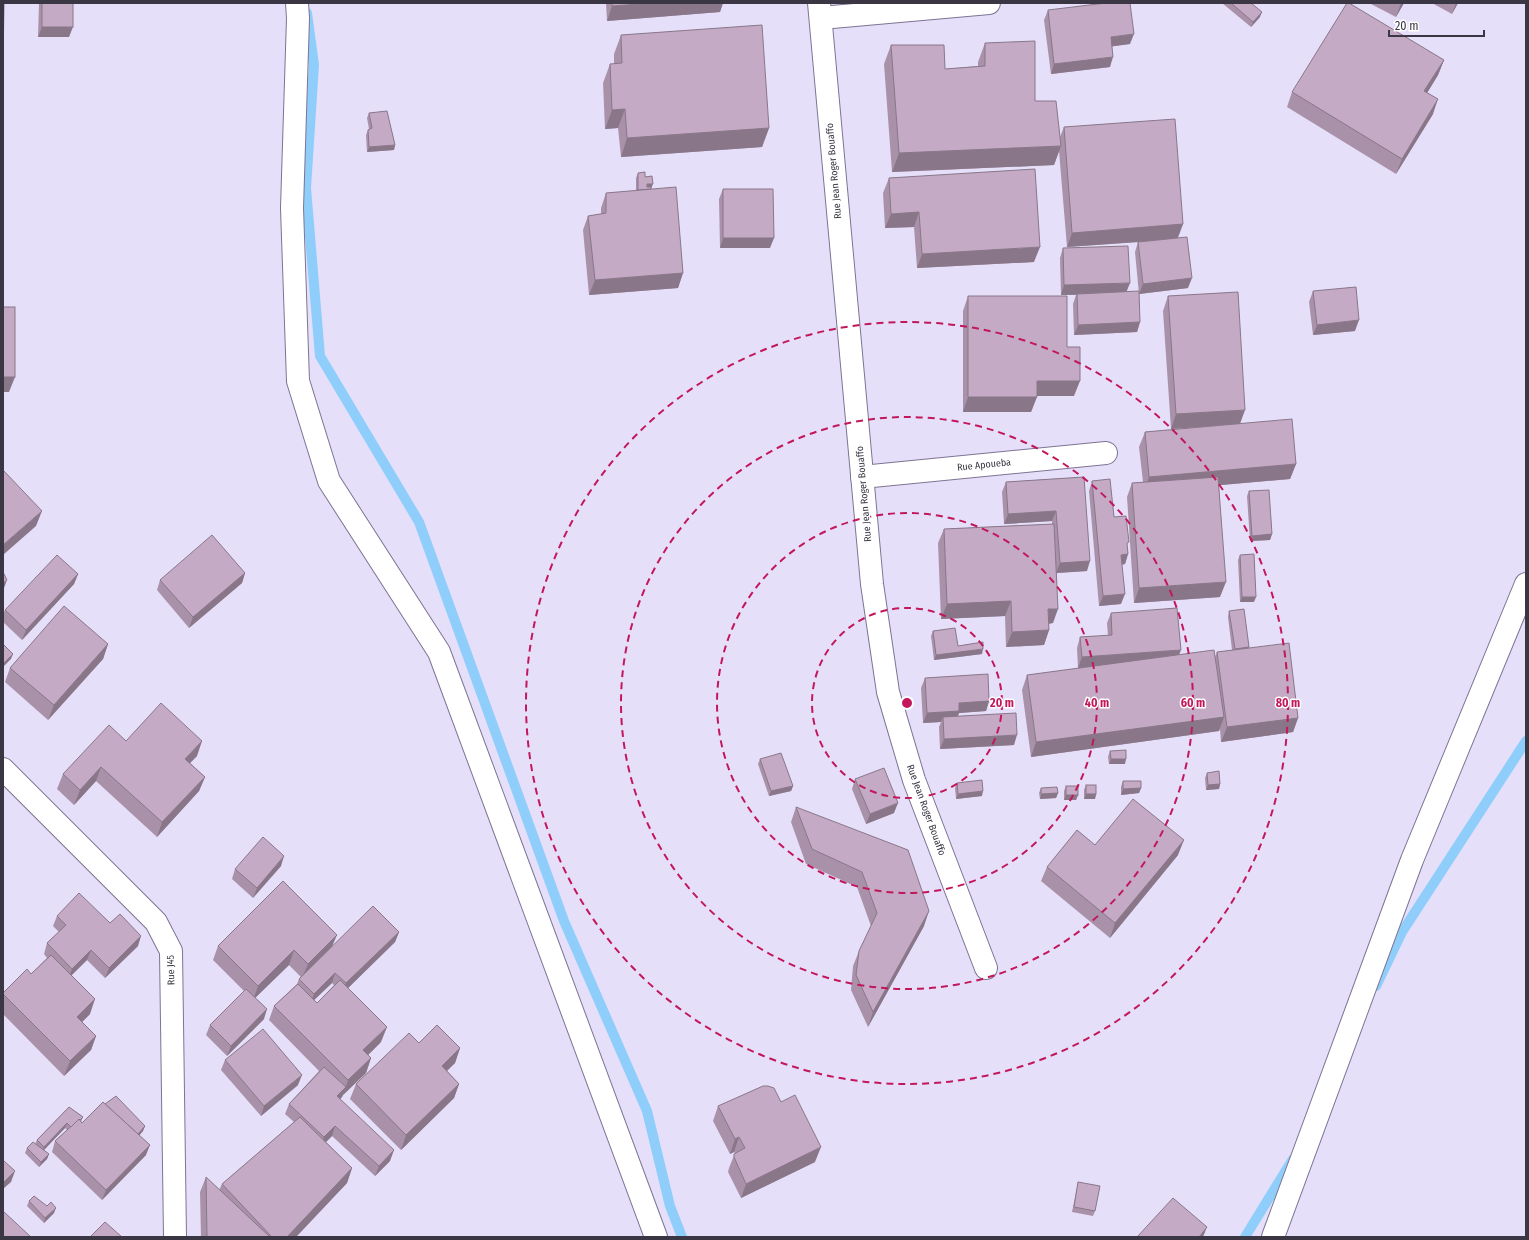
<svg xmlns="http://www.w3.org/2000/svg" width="1529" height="1240" viewBox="0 0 1529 1240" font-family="'Fira Sans Condensed',sans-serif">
  <rect width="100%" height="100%" fill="#e6dffa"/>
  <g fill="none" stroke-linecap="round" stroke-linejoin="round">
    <g stroke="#8fcefb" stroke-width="10">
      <path d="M 307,13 L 314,65 L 306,188 L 320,356 L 419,522 L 564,921 L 647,1111 L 670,1206 L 682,1237"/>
      <path d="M 1376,986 L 1402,932 L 1526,741"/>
      <path d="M 1245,1237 L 1293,1159"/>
    </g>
    <defs>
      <g id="minor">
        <path d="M 297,3 L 298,18 L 292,208 L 298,381 L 329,481 L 439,652 L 656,1237"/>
        <path d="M 819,3 L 872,584 L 888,692 L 914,780 L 986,968"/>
        <path d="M 821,18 L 989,3"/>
        <path d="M 862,477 L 1106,453"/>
        <path d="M 3,769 L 156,922 L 171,951 L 175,1237"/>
        <path d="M 1273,1237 L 1412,860 L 1526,584"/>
      </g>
    </defs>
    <use href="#minor" stroke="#7d7492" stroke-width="24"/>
    <use href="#minor" stroke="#fff" stroke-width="22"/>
  </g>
  <g fill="#a992a9" fill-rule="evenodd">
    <path d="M 39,3 L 73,3 L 69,37 L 38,37 Z"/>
    <path d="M 606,3 L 723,3 L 720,12 L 607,21 Z"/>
    <path d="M 1222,3 L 1251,3 L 1260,17 L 1251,27 Z"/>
    <path d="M 1369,3 L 1404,3 L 1396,17 Z"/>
    <path d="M 1432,3 L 1458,3 L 1452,14 Z"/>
    <path d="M 1048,10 L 1130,44 L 1112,46 L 1110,67 L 1051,74 L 1044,20 Z"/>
    <path d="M 621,35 L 769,128 L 762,147 L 621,157 L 618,128 L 605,129 L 603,83 L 610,64 L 614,64 L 614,54 Z"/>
    <path d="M 985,43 L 1035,101 L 1060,137 L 1064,127 L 1183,224 L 1178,238 L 1188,288 L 1139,294 L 1135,252 L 1138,242 L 1141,242 L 1067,247 L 1059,151 L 1054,165 L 892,172 L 884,64 L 891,45 L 945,69 L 978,66 L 978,62 Z"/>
    <path d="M 1444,60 L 1438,75 L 1427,93 L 1433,114 L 1396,174 L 1287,107 L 1292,92 Z"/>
    <path d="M 369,113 L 395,145 L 394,150 L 367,152 L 366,135 L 368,130 L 369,129 L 367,118 Z"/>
    <path d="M 638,173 L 645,177 L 651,189 L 683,273 L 678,288 L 589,295 L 583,230 L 588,216 L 601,214 L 601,208 L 606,193 L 636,191 L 636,178 Z"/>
    <path d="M 889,178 L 1034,262 L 917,268 L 914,227 L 885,228 L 883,193 Z"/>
    <path d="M 723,189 L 770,248 L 720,248 L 719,199 Z"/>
    <path d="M 1063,248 L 1126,292 L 1140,322 L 1137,332 L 1074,335 L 1073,304 L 1076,295 L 1061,295 L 1060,258 Z"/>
    <path d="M 1313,291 L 1355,331 L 1313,335 L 1309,302 Z"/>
    <path d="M 968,296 L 1067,347 L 1074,396 L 1037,396 L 1031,412 L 963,412 L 963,311 Z"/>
    <path d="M 1168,296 L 1240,424 L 1296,464 L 1290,479 L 1219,485 L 1220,597 L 1134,603 L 1127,497 L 1132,483 L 1143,482 L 1139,447 L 1145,432 L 1217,426 L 1171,429 L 1163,311 Z"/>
    <path d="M 1084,477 L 1087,571 L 1057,573 L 1053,623 L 1049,624 L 1049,630 L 1044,645 L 1006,647 L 1005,616 L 941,619 L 938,543 L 944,529 L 1052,524 L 1052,521 L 1004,524 L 1002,492 L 1006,482 Z"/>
    <path d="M 1092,481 L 1114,517 L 1127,546 L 1128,554 L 1125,564 L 1122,565 L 1121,604 L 1099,606 L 1089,491 Z"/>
    <path d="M 1249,491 L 1272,534 L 1270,540 L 1250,541 L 1247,496 Z"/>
    <path d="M 1240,555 L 1254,602 L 1240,602 L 1238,560 Z"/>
    <path d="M 245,573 L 242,583 L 189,628 L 157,590 L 160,580 Z"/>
    <path d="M 78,574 L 74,584 L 22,640 L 3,622 L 3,614 L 5,610 Z"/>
    <path d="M 1229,611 L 1249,647 L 1249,648 L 1298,718 L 1293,732 L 1221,742 L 1220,729 L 1219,731 L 1031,757 L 1022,690 L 1027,675 L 1091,667 L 1078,668 L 1077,648 L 1080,637 L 1108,636 L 1107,623 L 1111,613 L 1179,655 L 1215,657 L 1217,652 L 1232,650 L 1228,617 Z"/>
    <path d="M 933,631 L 958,646 L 982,654 L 934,660 L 931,636 Z"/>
    <path d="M 108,644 L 103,659 L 48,720 L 5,682 L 10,668 Z"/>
    <path d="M 925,678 L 989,701 L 986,711 L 959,713 L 958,716 L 1014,745 L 940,749 L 939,727 L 941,722 L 923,723 L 921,688 Z"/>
    <path d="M 126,741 L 197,756 L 190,763 L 205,777 L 199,791 L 157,837 L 96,781 L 74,805 L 57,789 L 63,774 Z"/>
    <path d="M 1110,751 L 1125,764 L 1109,764 L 1108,757 Z"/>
    <path d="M 760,759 L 793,786 L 791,791 L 769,796 L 758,764 Z"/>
    <path d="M 1207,773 L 1220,784 L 1219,789 L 1206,790 L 1205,778 Z"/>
    <path d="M 855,779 L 894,813 L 866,824 L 852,789 Z"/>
    <path d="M 1123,781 L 1141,788 L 1139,793 L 1121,795 L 1121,787 Z"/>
    <path d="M 957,783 L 982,796 L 956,799 L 955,788 Z"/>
    <path d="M 1086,785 L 1096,794 L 1095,799 L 1084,799 L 1084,790 Z"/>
    <path d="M 1066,786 L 1078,795 L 1076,800 L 1064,800 L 1064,791 Z"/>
    <path d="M 1041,788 L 1058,793 L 1056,798 L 1040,799 L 1039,793 Z"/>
    <path d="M 796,807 L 924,926 L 868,1027 L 851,990 L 853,966 L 859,951 L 871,926 L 857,887 L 806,864 L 791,822 Z"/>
    <path d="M 1095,845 L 1178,855 L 1110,938 L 1041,881 L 1047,867 Z"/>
    <path d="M 281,866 L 253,898 L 232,879 L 235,869 Z"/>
    <path d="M 57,916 L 110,923 L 138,946 L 105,978 L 87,960 L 71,975 L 90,1014 L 82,1022 L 96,1036 L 91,1050 L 64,1076 L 3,1014 L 3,993 L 31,974 L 47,958 L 44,954 L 47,943 L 59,932 L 53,926 Z"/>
    <path d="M 399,932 L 395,942 L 348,988 L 381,1042 L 368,1055 L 371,1058 L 366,1073 L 343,1095 L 342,1097 L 340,1099 L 390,1161 L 375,1176 L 332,1136 L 326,1142 L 352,1168 L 347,1183 L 296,1237 L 201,1237 L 200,1192 L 206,1177 L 219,1190 L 222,1184 L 294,1122 L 285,1114 L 289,1104 L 319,1071 L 269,1020 L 274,1006 L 297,984 L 299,979 L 301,977 L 289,965 L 255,998 L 264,1019 L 227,1056 L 206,1035 L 210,1025 L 244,991 L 213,960 L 218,946 L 332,947 ZM 332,983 L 334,985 L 317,1003 L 314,1000 Z"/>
    <path d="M 419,1043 L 460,1048 L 455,1063 L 447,1071 L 459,1084 L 454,1098 L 401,1150 L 350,1099 L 356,1084 Z"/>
    <path d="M 225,1060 L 298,1085 L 261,1116 L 221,1070 Z"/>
    <path d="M 781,1102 L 815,1162 L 741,1198 L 728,1172 L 729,1168 L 735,1153 L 734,1152 L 730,1154 L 713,1121 L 718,1106 Z"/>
    <path d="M 105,1104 L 145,1126 L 143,1131 L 139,1136 L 146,1155 L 102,1200 L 52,1152 L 55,1141 L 67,1130 L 65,1128 L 44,1150 L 49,1154 L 47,1159 L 39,1167 L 25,1153 L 27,1148 L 35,1144 L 37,1140 L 69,1107 L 83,1117 L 81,1122 L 82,1123 Z"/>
    <path d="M 1078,1182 L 1095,1211 L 1093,1216 L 1072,1212 Z"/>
    <path d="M 29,1201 L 47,1206 L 54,1213 L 44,1223 L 27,1206 Z"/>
  </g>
  <g fill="#897789">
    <path d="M 654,3 L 723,3 L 720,12 L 607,21 L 612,6 Z"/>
    <path d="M 1401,3 L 1404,3 L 1396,17 Z"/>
    <path d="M 1456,3 L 1458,3 L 1452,14 Z"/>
    <path d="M 1262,12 L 1260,17 L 1251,27 L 1253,22 Z"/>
    <path d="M 42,27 L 73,27 L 69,37 L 38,37 Z"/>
    <path d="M 1134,34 L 1130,44 L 1108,47 L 1111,37 Z"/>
    <path d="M 1113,57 L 1110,67 L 1051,74 L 1054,64 Z"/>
    <path d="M 1444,60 L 1438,75 L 1419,106 L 1424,91 Z"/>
    <path d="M 1438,99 L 1433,114 L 1396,174 L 1402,159 Z"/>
    <path d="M 625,109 L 618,128 L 605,129 L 612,110 Z"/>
    <path d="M 769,128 L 762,147 L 621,157 L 627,138 Z"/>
    <path d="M 395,145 L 394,150 L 367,152 L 369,147 Z"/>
    <path d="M 1061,146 L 1054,165 L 892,172 L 899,153 Z"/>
    <path d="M 647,184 L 653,184 L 651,189 L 645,189 Z"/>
    <path d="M 919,212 L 914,227 L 885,228 L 891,214 Z"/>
    <path d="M 1183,224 L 1177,239 L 1067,247 L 1072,233 Z"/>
    <path d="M 723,238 L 774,238 L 770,248 L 720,248 Z"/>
    <path d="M 1040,247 L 1034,262 L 917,268 L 922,254 Z"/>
    <path d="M 683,273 L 678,288 L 589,295 L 595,280 Z"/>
    <path d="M 1192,278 L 1188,288 L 1139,294 L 1143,284 Z"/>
    <path d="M 1130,283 L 1126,293 L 1061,295 L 1064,285 Z"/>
    <path d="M 1359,320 L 1355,331 L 1313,335 L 1317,325 Z"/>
    <path d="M 1140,322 L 1137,332 L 1074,335 L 1078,325 Z"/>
    <path d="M 3,377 L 15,377 L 9,392 L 3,392 Z"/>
    <path d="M 1037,381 L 1080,381 L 1074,396 L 1031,396 Z"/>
    <path d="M 968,397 L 1037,397 L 1031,412 L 963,412 Z"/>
    <path d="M 1245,410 L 1240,424 L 1171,429 L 1176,414 Z"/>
    <path d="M 1296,464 L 1290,479 L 1144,492 L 1149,477 Z"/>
    <path d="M 42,511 L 36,526 L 3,555 L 3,545 Z"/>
    <path d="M 1056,511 L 1052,521 L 1004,524 L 1008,514 Z"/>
    <path d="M 1272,534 L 1270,540 L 1250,541 L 1252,536 Z"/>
    <path d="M 1128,554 L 1125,564 L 1117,565 L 1121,555 Z"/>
    <path d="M 1090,561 L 1087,571 L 1056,573 L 1060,563 Z"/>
    <path d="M 245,573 L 242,583 L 189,628 L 193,617 Z"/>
    <path d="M 78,574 L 74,584 L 22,640 L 26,630 Z"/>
    <path d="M 7,580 L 3,591 L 3,583 Z"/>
    <path d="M 1226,582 L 1220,597 L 1134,603 L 1139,588 Z"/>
    <path d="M 1125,594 L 1121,604 L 1099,606 L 1103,596 Z"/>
    <path d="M 1242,597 L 1256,597 L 1254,602 L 1240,602 Z"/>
    <path d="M 1011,601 L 1005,616 L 941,619 L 947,604 Z"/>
    <path d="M 1048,609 L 1058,609 L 1053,623 L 1043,624 Z"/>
    <path d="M 1049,630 L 1044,645 L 1006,647 L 1012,632 Z"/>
    <path d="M 108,644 L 103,659 L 48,720 L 54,705 Z"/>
    <path d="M 1249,647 L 1248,652 L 1233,654 L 1235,649 Z"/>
    <path d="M 983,649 L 982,654 L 934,660 L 936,655 Z"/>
    <path d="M 1181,650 L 1177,660 L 1078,668 L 1082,657 Z"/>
    <path d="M 13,654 L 11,659 L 3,667 L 3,664 Z"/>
    <path d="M 989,701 L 986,711 L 959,713 L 956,721 L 943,717 L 941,722 L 923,723 L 927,713 L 959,703 Z"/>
    <path d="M 1224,717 L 1219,731 L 1031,757 L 1036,742 Z"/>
    <path d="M 1298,718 L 1293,732 L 1221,742 L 1227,727 Z"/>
    <path d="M 1017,735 L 1014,745 L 940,749 L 944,739 Z"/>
    <path d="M 202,741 L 197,756 L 180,773 L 185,759 Z"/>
    <path d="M 1111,759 L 1126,759 L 1125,764 L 1109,764 Z"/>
    <path d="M 101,767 L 96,781 L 74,805 L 80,790 Z"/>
    <path d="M 205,777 L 199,791 L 157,837 L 162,822 Z"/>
    <path d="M 1220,784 L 1219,789 L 1206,790 L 1208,785 Z"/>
    <path d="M 793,786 L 791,791 L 769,796 L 771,791 Z"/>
    <path d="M 1141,788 L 1139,793 L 1121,795 L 1123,789 Z"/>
    <path d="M 983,791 L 982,796 L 956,799 L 958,794 Z"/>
    <path d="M 1058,793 L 1056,798 L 1040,799 L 1041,794 Z"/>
    <path d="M 1086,794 L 1096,794 L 1095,799 L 1084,799 Z"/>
    <path d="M 1066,795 L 1078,795 L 1076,800 L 1064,800 Z"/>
    <path d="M 898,803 L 894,813 L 866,824 L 870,814 Z"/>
    <path d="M 1184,840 L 1178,855 L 1110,938 L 1115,923 Z"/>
    <path d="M 284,856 L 281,866 L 253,898 L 257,888 Z"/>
    <path d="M 929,911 L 924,926 L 868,1027 L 873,1012 Z"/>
    <path d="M 399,932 L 395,942 L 342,994 L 346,983 Z"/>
    <path d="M 337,935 L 331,949 L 302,978 L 308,964 Z"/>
    <path d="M 141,936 L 138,946 L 105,978 L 109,968 Z"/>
    <path d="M 91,950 L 87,960 L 68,979 L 72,969 Z"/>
    <path d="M 294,950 L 289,965 L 253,1000 L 258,986 Z"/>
    <path d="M 335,973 L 332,983 L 310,1004 L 314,994 Z"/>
    <path d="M 95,999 L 90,1014 L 72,1032 L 77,1017 Z"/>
    <path d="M 267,1009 L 264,1019 L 227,1056 L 231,1046 Z"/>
    <path d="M 387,1027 L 381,1042 L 358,1065 L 363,1050 Z"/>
    <path d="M 96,1036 L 91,1050 L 64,1076 L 70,1061 Z"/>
    <path d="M 460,1048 L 455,1063 L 436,1081 L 442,1066 Z"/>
    <path d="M 371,1058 L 366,1073 L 343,1095 L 348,1080 Z"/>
    <path d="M 302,1075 L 298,1085 L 261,1116 L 264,1106 Z"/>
    <path d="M 459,1084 L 454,1098 L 401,1150 L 406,1135 Z"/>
    <path d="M 346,1087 L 342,1097 L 333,1106 L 337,1096 Z"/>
    <path d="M 67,1123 L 65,1128 L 42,1152 L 44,1147 Z"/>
    <path d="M 145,1126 L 143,1131 L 133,1142 L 135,1137 Z"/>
    <path d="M 335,1126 L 332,1136 L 321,1147 L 324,1137 Z"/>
    <path d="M 739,1137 L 734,1152 L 730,1154 L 735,1139 Z"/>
    <path d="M 150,1145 L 146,1155 L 102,1200 L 106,1190 Z"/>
    <path d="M 821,1147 L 815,1162 L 741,1198 L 746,1184 Z"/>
    <path d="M 394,1150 L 390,1161 L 375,1176 L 379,1166 Z"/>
    <path d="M 49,1154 L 47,1159 L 39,1167 L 41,1162 Z"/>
    <path d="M 352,1168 L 347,1183 L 296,1237 L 287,1237 Z"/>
    <path d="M 15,1171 L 11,1182 L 3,1189 L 3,1183 Z"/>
    <path d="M 56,1208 L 54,1213 L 44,1223 L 45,1218 Z"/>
    <path d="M 1207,1227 L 1203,1237 L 1199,1237 Z"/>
  </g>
  <g fill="#c4aac4" stroke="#897789">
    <path d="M 3,3 L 4,3 L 3,64 Z"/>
    <rect x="42" y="3" width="31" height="24"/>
    <path d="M 612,3 L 654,3 L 612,6 Z"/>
    <path d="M 1106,3 L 1130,3 L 1134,34 L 1111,37 L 1113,57 L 1054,64 L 1048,10 Z"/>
    <path d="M 1231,3 L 1251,3 L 1262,12 L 1253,22 Z"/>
    <path d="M 1347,3 L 1349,3 L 1444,60 L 1424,91 L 1438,99 L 1402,159 L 1292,92 Z"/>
    <path d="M 762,25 L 769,128 L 627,138 L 625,109 L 612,110 L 610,64 L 622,63 L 621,35 Z"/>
    <path d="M 1035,41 L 1035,101 L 1056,101 L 1061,146 L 899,153 L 891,45 L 944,45 L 945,69 L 985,66 L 985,43 Z"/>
    <path d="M 387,111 L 395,145 L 369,147 L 368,130 L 372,128 L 369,113 Z"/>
    <path d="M 1175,119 L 1183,224 L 1072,233 L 1064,127 Z"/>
    <path d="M 1035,169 L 1040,247 L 922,254 L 919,212 L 891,214 L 889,178 Z"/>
    <path d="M 645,172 L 645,177 L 652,176 L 653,184 L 647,184 L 647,187 L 651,187 L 651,189 L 638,190 L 638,173 Z"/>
    <path d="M 676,187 L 683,273 L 595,280 L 588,216 L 606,213 L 606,193 Z"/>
    <path d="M 723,189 L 773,189 L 774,238 L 723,238 Z"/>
    <path d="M 1187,237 L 1192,278 L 1143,284 L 1138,242 Z"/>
    <path d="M 1128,246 L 1130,283 L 1064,285 L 1063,248 Z"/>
    <path d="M 1356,287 L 1359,320 L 1317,325 L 1313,291 Z"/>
    <path d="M 1139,291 L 1140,322 L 1078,325 L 1077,294 Z"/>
    <path d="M 1238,292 L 1245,410 L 1176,414 L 1168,296 Z"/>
    <path d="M 968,296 L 1067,296 L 1067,347 L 1080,347 L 1080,381 L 1037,381 L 1037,397 L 968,397 Z"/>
    <rect x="3" y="307" width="12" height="70"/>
    <path d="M 1292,419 L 1296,464 L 1149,477 L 1145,432 Z"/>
    <path d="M 3,470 L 42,511 L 3,545 Z"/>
    <path d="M 1084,477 L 1090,561 L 1060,563 L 1056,511 L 1008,514 L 1006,482 Z"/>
    <path d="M 1218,477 L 1226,582 L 1139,588 L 1132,483 Z"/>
    <path d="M 1110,479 L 1114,517 L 1126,516 L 1129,542 L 1127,543 L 1128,554 L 1121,555 L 1125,594 L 1103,596 L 1092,481 Z"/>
    <path d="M 1269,490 L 1272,534 L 1252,536 L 1249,491 Z"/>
    <path d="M 1054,524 L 1058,609 L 1048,609 L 1049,630 L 1012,632 L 1011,601 L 947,604 L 944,529 Z"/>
    <path d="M 212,535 L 245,573 L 193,617 L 160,580 Z"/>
    <path d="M 1254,554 L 1256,597 L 1242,597 L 1240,555 Z"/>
    <path d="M 57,555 L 78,574 L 26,630 L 5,610 Z"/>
    <path d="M 3,572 L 7,580 L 3,583 Z"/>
    <path d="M 64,606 L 108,644 L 54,705 L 10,668 Z"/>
    <path d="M 1177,608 L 1181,650 L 1082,657 L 1080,637 L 1112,635 L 1111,613 Z"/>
    <path d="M 1244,609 L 1249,647 L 1235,649 L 1229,611 Z"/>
    <path d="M 955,628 L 958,646 L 983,642 L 983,649 L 936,655 L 933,631 Z"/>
    <path d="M 1289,643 L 1298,718 L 1227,727 L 1217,652 Z"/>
    <path d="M 3,644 L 13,654 L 3,664 Z"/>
    <path d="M 1214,650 L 1224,717 L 1036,742 L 1027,675 Z"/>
    <path d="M 988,674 L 989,701 L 959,703 L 959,711 L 927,713 L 925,678 Z"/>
    <path d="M 161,703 L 202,741 L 185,759 L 205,777 L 162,822 L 101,767 L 80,790 L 63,774 L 109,725 L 126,741 Z"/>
    <path d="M 1016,713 L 1017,735 L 944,739 L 943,717 Z"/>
    <path d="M 1126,750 L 1126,759 L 1111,759 L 1110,751 Z"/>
    <path d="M 781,753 L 793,786 L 771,791 L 760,759 Z"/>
    <path d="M 884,768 L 898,803 L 870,814 L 855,779 Z"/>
    <path d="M 1219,771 L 1220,784 L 1208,785 L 1207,773 Z"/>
    <path d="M 982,780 L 983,791 L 958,794 L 957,783 Z"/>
    <path d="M 1123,781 L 1141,781 L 1141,788 L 1123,789 Z"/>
    <rect x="1086" y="785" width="10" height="9"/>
    <rect x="1066" y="786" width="12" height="9"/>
    <path d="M 1057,787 L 1058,793 L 1041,794 L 1041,788 Z"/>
    <path d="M 1133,799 L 1184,840 L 1115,923 L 1047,867 L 1077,830 L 1095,845 Z"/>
    <path d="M 796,807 L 908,850 L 929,911 L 873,1012 L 856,975 L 859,951 L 877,913 L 862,872 L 812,849 Z"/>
    <path d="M 263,837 L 284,856 L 257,888 L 235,869 Z"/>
    <path d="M 283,881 L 337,935 L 308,964 L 294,950 L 258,986 L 218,946 Z"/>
    <path d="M 79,893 L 110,923 L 120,914 L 141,936 L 109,968 L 91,950 L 72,969 L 47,943 L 66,925 L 57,916 Z"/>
    <path d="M 373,906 L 399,932 L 346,983 L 335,973 L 314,994 L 299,979 Z"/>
    <path d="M 51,955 L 95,999 L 77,1017 L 96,1036 L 70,1061 L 3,994 L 3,993 L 27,969 L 31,974 Z"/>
    <path d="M 340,980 L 387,1027 L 363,1050 L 371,1058 L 348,1080 L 274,1006 L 298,984 L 317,1003 Z"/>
    <path d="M 246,989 L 267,1009 L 231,1046 L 210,1025 Z"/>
    <path d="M 437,1025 L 460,1048 L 442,1066 L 459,1084 L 406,1135 L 356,1084 L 409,1033 L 419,1043 Z"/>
    <path d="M 263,1029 L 302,1075 L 264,1106 L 225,1060 Z"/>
    <path d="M 324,1067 L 346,1087 L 337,1096 L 394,1150 L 379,1166 L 335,1126 L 324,1137 L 289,1104 Z"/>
    <path d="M 763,1086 L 768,1086 L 774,1088 L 781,1102 L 795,1095 L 821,1147 L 746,1184 L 734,1157 L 734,1154 L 745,1148 L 739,1137 L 735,1139 L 718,1106 Z"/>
    <path d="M 116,1096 L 145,1126 L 138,1134 L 105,1104 Z"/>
    <path d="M 103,1102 L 150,1145 L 106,1190 L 55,1141 L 79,1119 L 82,1123 Z"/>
    <path d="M 69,1107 L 83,1117 L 80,1120 L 79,1119 L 71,1127 L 67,1123 L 44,1147 L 37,1140 Z"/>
    <path d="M 300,1117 L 352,1168 L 287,1237 L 272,1237 L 222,1184 Z"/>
    <path d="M 33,1142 L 49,1154 L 41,1162 L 27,1148 Z"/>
    <path d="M 3,1160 L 15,1171 L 3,1183 Z"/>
    <path d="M 206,1177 L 270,1237 L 207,1237 Z"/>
    <path d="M 1078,1182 L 1100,1186 L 1095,1211 L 1074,1207 Z"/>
    <path d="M 34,1196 L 47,1206 L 51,1202 L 56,1208 L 45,1218 L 29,1201 Z"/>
    <path d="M 1173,1198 L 1207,1227 L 1199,1237 L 1137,1237 Z"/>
    <path d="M 3,1211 L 31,1237 L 3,1237 Z"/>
    <path d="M 105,1222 L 122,1237 L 90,1237 Z"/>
  </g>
  <g fill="none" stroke="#c2185b" stroke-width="2" stroke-dasharray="7 5">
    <circle cx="907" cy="703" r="95"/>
    <circle cx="907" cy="703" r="190"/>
    <circle cx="907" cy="703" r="286"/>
    <circle cx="907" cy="703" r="381"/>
  </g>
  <g text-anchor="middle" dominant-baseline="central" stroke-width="3" stroke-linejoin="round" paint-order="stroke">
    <g font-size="10" fill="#3a3643" stroke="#fff">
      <text transform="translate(834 171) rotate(-95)">Rue Jean Roger Bouaffo</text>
      <text transform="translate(984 465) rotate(-6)">Rue Apoueba</text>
      <text transform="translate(864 494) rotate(-95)">Rue Jean Roger Bouaffo</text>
      <text transform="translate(926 810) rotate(70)">Rue Jean Roger Bouaffo</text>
      <text transform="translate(171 970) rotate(-92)">Rue J45</text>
    </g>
  </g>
  <circle cx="907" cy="703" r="6" fill="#c2185b" stroke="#fff" stroke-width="2"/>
  <g font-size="12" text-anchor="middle" font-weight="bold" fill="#c2185b" stroke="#fff" stroke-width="3" stroke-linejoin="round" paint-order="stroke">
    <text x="1002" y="707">20 m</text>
    <text x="1097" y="707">40 m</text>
    <text x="1193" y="707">60 m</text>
    <text x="1288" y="707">80 m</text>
  </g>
  <rect width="1529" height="1240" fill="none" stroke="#3a3643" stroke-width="8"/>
  <path d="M1389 30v6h95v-6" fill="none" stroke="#3a3643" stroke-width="2"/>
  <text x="1395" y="30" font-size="12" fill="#3a3643" stroke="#ffffff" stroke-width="3" paint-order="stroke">20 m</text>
</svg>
